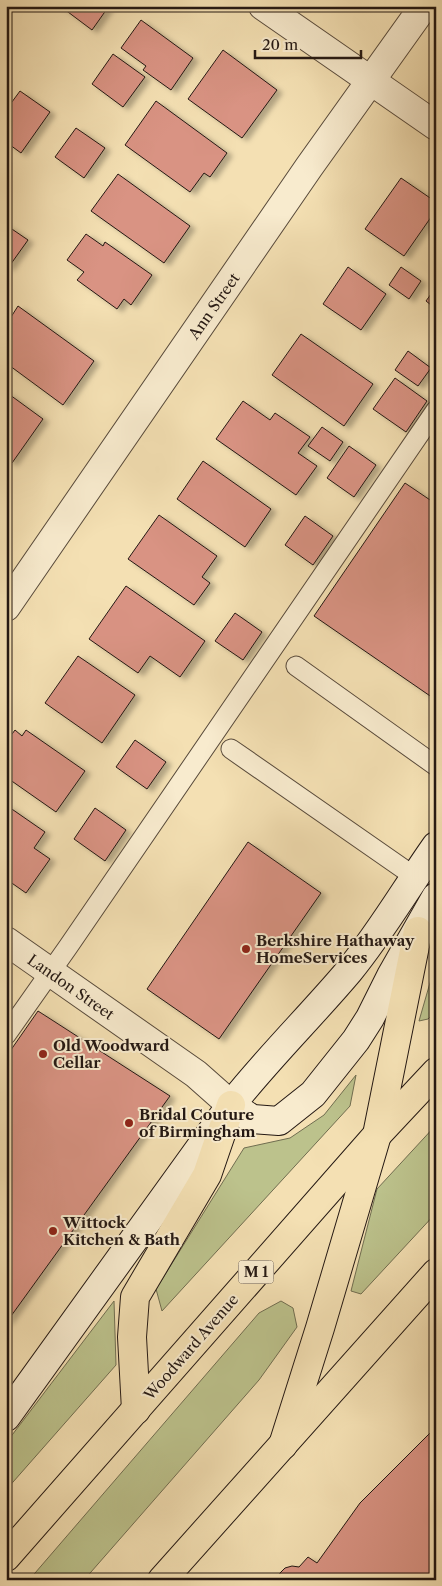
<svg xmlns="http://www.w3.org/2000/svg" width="442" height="1586" viewBox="0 0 442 1586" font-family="'Libre Caslon Text',serif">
  <defs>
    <filter id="shadow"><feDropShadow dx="5.5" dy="3" stdDeviation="2.5" flood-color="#0004"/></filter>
  </defs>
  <rect width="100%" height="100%" fill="#f4e0b3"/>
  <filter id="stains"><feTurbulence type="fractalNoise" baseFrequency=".004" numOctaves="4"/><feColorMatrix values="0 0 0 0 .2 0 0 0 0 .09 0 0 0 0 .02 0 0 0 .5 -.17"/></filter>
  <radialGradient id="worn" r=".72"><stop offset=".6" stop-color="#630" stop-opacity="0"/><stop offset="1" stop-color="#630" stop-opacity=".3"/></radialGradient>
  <g fill="#bcc28c" stroke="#706d50">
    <path d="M 436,962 L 436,1011 L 428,1019 L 419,1021 Z"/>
    <path d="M 356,1075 L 350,1106 L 162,1311 L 156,1289 L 244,1148 L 290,1138 L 324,1115 Z"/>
    <path d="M 436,1125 L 436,1213 L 361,1294 L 351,1291 L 377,1189 Z"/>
    <path d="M 114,1301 L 116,1365 L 6,1490 L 6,1443 Z"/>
    <path d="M 281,1301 L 293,1308 L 297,1327 L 259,1380 L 84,1580 L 29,1580 L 259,1313 Z"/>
  </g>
  <g fill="#d99383" stroke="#241813" filter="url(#shadow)">
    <path d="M 60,6 L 109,6 L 92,30 Z"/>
    <path d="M 141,20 L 193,58 L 171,90 L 143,70 L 146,66 L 121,48 Z"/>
    <path d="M 223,50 L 277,90 L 242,138 L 188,99 Z"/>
    <path d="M 113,54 L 145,77 L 123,107 L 92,84 Z"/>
    <path d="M 20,91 L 50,112 L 21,153 L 6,142 L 6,110 Z"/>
    <path d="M 156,101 L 227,153 L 210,177 L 204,173 L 190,192 L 125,145 Z"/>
    <path d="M 76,128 L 105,148 L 84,178 L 55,157 Z"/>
    <path d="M 118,174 L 190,226 L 164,263 L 91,211 Z"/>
    <path d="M 401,178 L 436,202 L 436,210 L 404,256 L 365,229 Z"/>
    <path d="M 6,225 L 28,240 L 8,268 L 6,267 Z"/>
    <path d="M 86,234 L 103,246 L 105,242 L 152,275 L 131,305 L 124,299 L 117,309 L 77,280 L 84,272 L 67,260 Z"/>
    <path d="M 348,267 L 386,294 L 361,330 L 323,304 Z"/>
    <path d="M 401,267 L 421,281 L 409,299 L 389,285 Z"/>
    <path d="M 436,287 L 436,309 L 426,301 Z"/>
    <path d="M 18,306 L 94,361 L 63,405 L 6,363 L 6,313 L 11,317 Z"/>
    <path d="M 301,334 L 373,384 L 344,426 L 272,375 Z"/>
    <path d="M 408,351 L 431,368 L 418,386 L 395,370 Z"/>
    <path d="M 395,378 L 427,401 L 406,432 L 373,409 Z"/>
    <path d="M 6,392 L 43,419 L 12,463 L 6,459 Z"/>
    <path d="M 243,401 L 270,420 L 275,413 L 310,437 L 298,453 L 317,466 L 296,495 L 216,439 Z"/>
    <path d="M 322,427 L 343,442 L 330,461 L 308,446 Z"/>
    <path d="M 349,446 L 376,465 L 354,497 L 327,478 Z"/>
    <path d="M 203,461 L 271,509 L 245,547 L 177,499 Z"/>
    <path d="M 405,483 L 436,504 L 436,700 L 314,616 Z"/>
    <path d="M 159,515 L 217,556 L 202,577 L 210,583 L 194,605 L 128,559 Z"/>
    <path d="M 305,516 L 333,536 L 313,565 L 285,545 Z"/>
    <path d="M 126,586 L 205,641 L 180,677 L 150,656 L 138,673 L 89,639 Z"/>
    <path d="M 235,613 L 262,632 L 243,660 L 215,641 Z"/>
    <path d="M 78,656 L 135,695 L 102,743 L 45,703 Z"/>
    <path d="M 15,730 L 22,736 L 26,730 L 85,771 L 56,812 L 6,777 L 6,742 Z"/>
    <path d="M 135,740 L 166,762 L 147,789 L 116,767 Z"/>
    <path d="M 6,805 L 45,832 L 34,848 L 50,859 L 26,893 L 6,879 Z"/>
    <path d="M 95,808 L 126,830 L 105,861 L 74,839 Z"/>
    <path d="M 248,842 L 321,893 L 219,1039 L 147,989 Z"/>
    <path d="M 38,1011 L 170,1096 L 6,1323 L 6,1057 Z"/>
    <path d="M 436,1427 L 436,1566 L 426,1580 L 277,1580 L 280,1573 L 285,1568 L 292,1566 L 299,1567 L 308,1557 L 317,1563 L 360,1503 Z"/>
  </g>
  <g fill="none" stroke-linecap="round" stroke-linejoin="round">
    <defs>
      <g id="lane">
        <path d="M 296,666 L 436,766"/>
        <path d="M 231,749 L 415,877"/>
        <path d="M 6,1035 L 68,947 L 436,410"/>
      </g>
      <g id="street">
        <path d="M 263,6 L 436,126"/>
        <path d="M 6,607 L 309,167 L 424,6"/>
        <path d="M 6,941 L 196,1074 L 231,1105"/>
      </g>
      <g id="secondary">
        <path d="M 231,1105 L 252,1119 L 279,1121 L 313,1094 L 356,1040 L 370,1018 L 391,976 L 436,897"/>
        <path d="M 6,1417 L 231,1105 C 268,1058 311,1016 349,971 C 381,932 407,887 436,846"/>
      </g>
      <g id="primary">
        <path d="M 136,1410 L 132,1337 L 135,1297 L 207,1175 L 231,1105"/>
        <path d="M 283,1445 L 320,1328 L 377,1135 L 418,931"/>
        <path d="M 6,1557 L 377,1135 L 436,1072"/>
        <path d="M 162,1580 L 436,1273"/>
      </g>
    </defs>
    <use href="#lane" stroke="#584a3b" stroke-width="21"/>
    <use href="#street" stroke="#584a3b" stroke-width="30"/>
    <use href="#secondary" stroke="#241813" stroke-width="30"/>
    <use href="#primary" stroke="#241813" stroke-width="30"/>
    <use href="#lane" stroke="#f8ebce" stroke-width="19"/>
    <use href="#street" stroke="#f8ebce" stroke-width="28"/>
    <use href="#secondary" stroke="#f8ebce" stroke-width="28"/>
    <use href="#primary" stroke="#f4e0b3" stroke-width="28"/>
  </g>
  <g fill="#8f2418" stroke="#f8ebce" stroke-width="2">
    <circle cx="246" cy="949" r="5"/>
    <circle cx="43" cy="1054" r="5"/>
    <circle cx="129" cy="1123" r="5"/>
    <circle cx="53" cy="1231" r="5"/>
  </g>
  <g text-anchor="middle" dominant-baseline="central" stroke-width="4" stroke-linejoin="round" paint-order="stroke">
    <rect fill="#f8ebce" stroke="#64574b" stroke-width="1" x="238.5" y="1260.5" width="35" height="23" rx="4"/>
    <g font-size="14" font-weight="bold" fill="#241813">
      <text x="256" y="1272">M 1</text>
    </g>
    <g font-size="15" fill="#241813" stroke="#f8ebce">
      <text transform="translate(214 306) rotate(-55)">Ann Street</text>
      <text transform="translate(71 987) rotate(35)">Landon Street</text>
      <text transform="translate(191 1347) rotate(-49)">Woodward Avenue</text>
    </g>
    <g font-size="15" font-weight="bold" fill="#241813" stroke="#f8ebce" text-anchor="start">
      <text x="256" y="940">Berkshire Hathaway<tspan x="256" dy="17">HomeServices</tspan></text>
      <text x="53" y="1045">Old Woodward<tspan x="53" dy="17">Cellar</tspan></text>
      <text x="139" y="1114">Bridal Couture<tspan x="139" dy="17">of Birmingham</tspan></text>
      <text x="63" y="1222">Wittock<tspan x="63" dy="17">Kitchen &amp; Bath</tspan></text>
    </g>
  </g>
  <rect width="442" height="1586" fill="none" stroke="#f4e0b3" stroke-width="25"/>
  <rect x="8" y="8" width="427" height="1571" fill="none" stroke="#241813" stroke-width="2.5"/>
  <rect x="12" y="12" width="417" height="1561" fill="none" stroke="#241813"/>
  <path d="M255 50v8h106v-8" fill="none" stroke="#241813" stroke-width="2.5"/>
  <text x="262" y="50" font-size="15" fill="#241813" stroke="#f8ebce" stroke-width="4" paint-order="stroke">20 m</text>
  <rect width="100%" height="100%" filter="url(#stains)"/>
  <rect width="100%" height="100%" fill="url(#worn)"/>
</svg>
